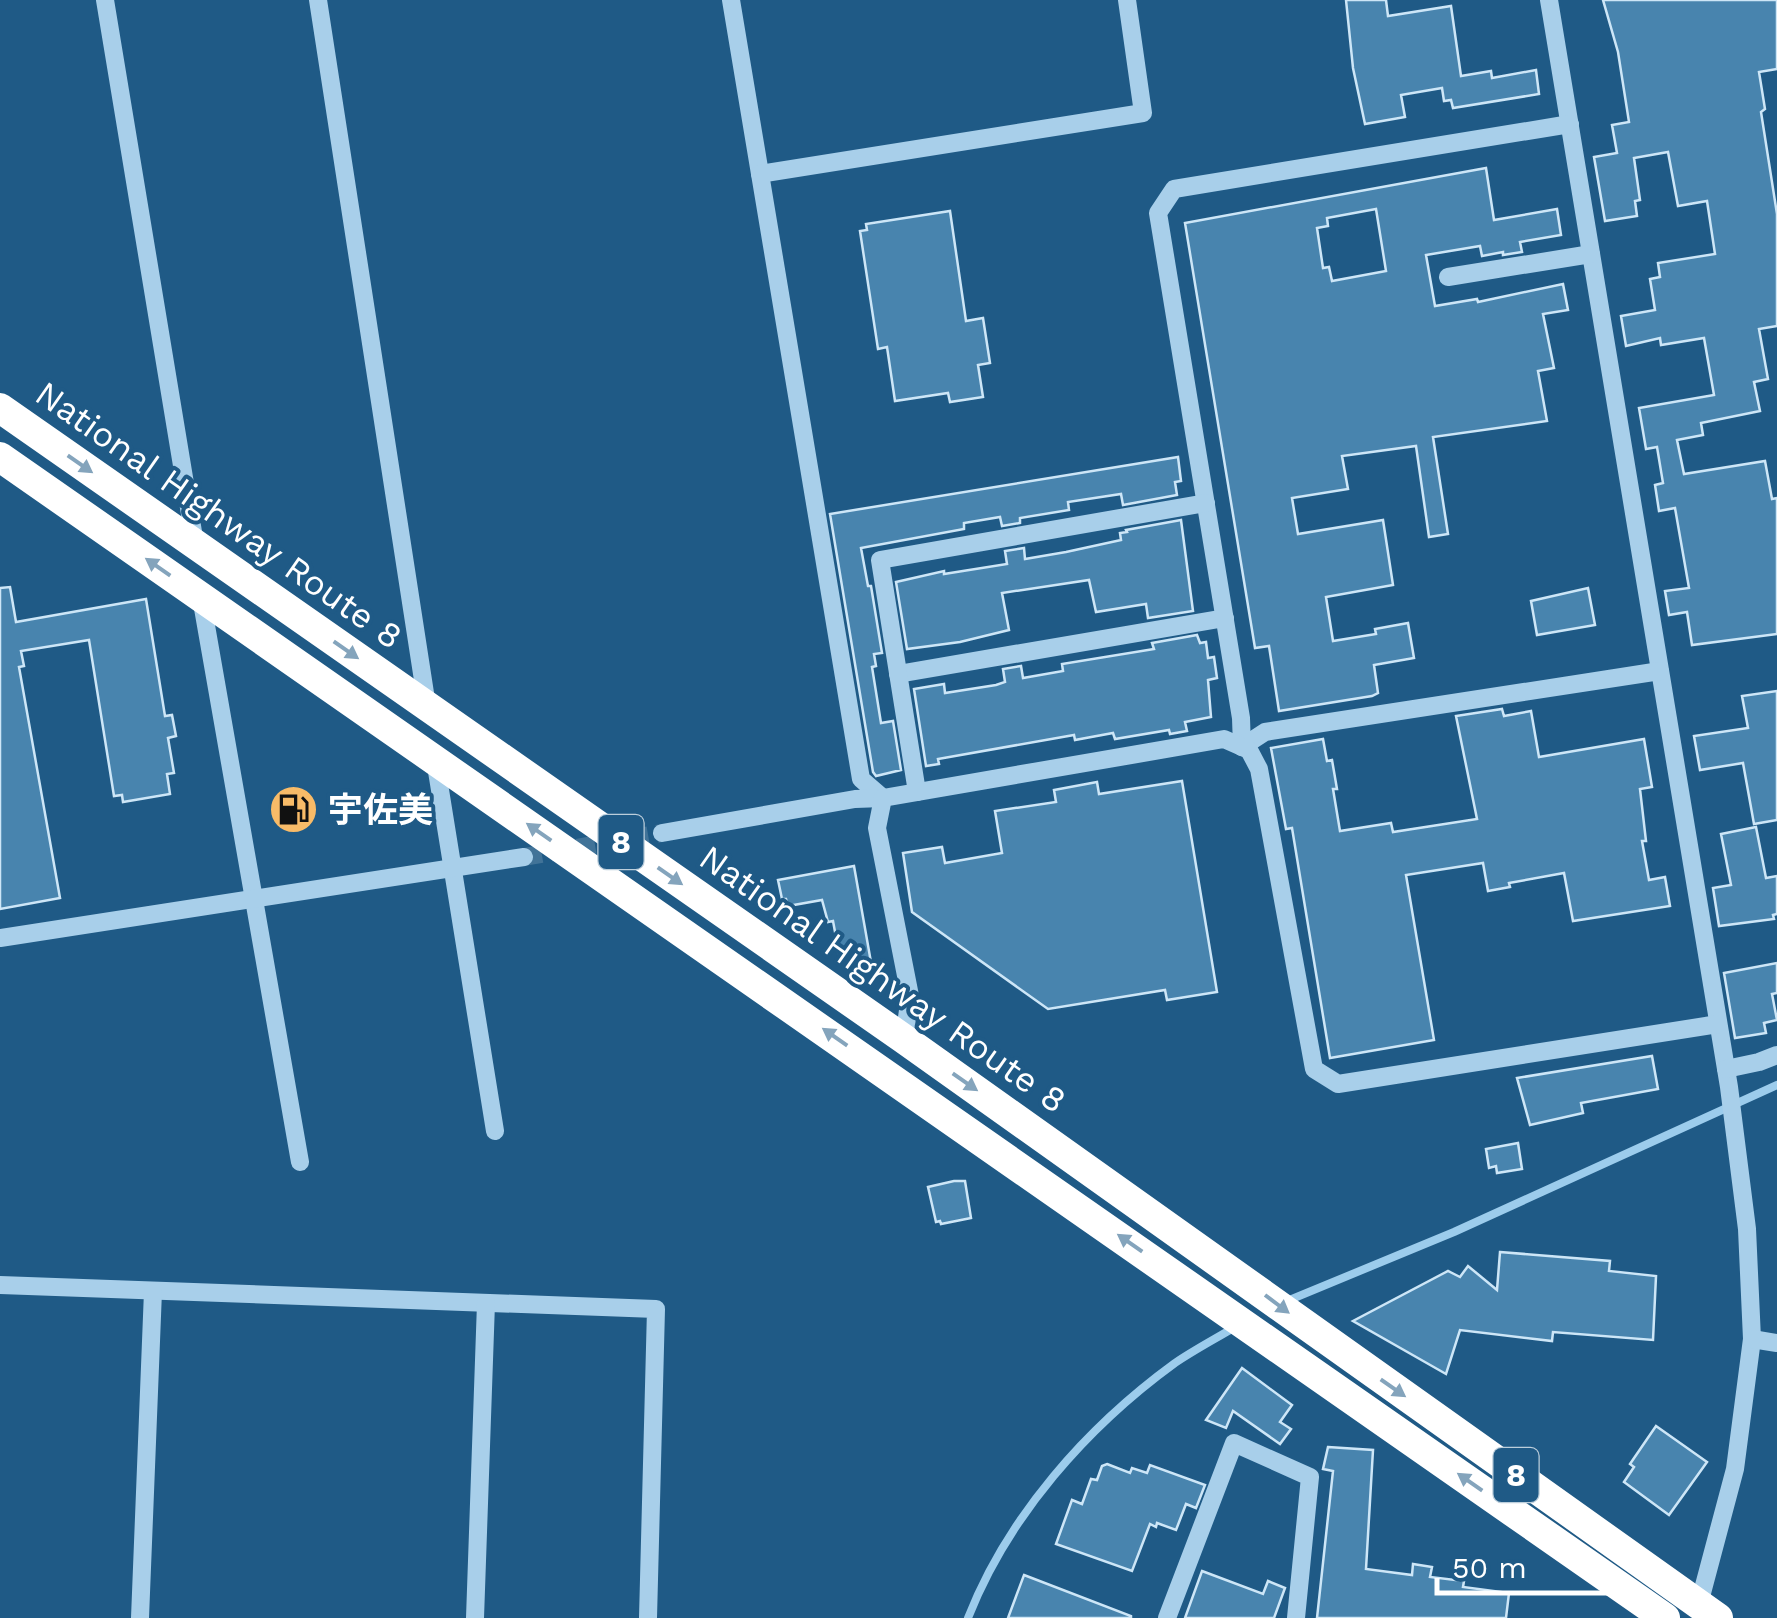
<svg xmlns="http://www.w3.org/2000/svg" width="1777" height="1618" viewBox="0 0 1777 1618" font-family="'Work Sans','Noto Sans JP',sans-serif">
  <rect width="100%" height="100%" fill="#1f5a86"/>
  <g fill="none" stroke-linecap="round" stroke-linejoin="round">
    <g stroke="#9cccec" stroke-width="8">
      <path d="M 1287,1301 L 1454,1232 L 1777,1085"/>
      <path d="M 968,1618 C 1008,1516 1087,1427 1175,1363 C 1194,1350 1215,1339 1235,1327"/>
    </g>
  </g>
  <g fill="#4884ae" stroke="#cde6f7" stroke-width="2.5" fill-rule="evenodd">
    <path d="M 1346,0 L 1386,0 L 1388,16 L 1451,6 L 1461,76 L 1491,71 L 1492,78 L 1536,70 L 1539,94 L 1453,108 L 1451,100 L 1444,101 L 1442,88 L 1401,95 L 1405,117 L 1365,124 L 1353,68 Z"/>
    <path d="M 1603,0 L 1777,0 L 1777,69 L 1759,72 L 1765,109 L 1761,112 L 1777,214 L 1777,326 L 1759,329 L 1768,379 L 1754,382 L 1760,411 L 1701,423 L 1703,435 L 1677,440 L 1684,474 L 1765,461 L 1772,499 L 1777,498 L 1777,634 L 1692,645 L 1687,612 L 1669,615 L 1665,591 L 1689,588 L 1675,508 L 1659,511 L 1655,485 L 1663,483 L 1657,447 L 1646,449 L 1639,408 L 1714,395 L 1704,338 L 1661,345 L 1660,338 L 1626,346 L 1621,316 L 1655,310 L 1650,279 L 1660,277 L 1658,263 L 1715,254 L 1707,201 L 1678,206 L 1668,152 L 1634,158 L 1640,200 L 1635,201 L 1637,216 L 1605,221 L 1594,157 L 1617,153 L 1612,125 L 1629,122 L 1618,52 Z"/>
    <path d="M 1486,168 L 1494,220 L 1557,209 L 1561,235 L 1520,242 L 1522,252 L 1503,255 L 1503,252 L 1482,256 L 1480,246 L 1426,255 L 1435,306 L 1477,299 L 1478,302 L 1563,284 L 1568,310 L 1543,314 L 1554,368 L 1538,371 L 1547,421 L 1433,437 L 1448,534 L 1429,537 L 1416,446 L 1342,456 L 1348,489 L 1292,498 L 1298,534 L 1383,520 L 1393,585 L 1326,597 L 1333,641 L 1376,634 L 1375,629 L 1408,623 L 1414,658 L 1374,665 L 1378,693 L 1372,696 L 1279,711 L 1269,646 L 1255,648 L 1185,223 ZM 1376,209 L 1386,271 L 1332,281 L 1329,267 L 1323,268 L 1317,228 L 1328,226 L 1327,218 Z"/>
    <path d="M 950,211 L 966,321 L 983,318 L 990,363 L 978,365 L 983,397 L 950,402 L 948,393 L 895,401 L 887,347 L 878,349 L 860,231 L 867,230 L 866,224 Z"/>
    <path d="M 1178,457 L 1181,481 L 1175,482 L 1177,495 L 1123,505 L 1121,494 L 1068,502 L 1069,510 L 1020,518 L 1020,523 L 1002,526 L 1000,517 L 964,523 L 964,529 L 861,548 L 868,586 L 871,586 L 882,653 L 874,654 L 876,666 L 872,667 L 881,723 L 893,721 L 901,770 L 876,776 L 873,772 L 830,514 Z"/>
    <path d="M 1181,520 L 1193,611 L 1148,618 L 1146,604 L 1096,612 L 1089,580 L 1002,593 L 1009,630 L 960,642 L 907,649 L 896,582 L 944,571 L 944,574 L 1007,564 L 1005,551 L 1024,548 L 1025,559 L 1066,552 L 1121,540 L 1120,533 L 1127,532 L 1126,530 Z"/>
    <path d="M 10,587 L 16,622 L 146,599 L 165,716 L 172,715 L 176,736 L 168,738 L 174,773 L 167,774 L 170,794 L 123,802 L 122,795 L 114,796 L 89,640 L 21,651 L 24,666 L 19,667 L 60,898 L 0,909 L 0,588 Z"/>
    <path d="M 1588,588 L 1595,625 L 1537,635 L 1531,601 Z"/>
    <path d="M 1197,635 L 1200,643 L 1206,642 L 1208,658 L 1214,657 L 1217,678 L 1208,680 L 1211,717 L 1185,722 L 1187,731 L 1170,734 L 1169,730 L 1115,739 L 1113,733 L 1075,740 L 1074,735 L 938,759 L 939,764 L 926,766 L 914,689 L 944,684 L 945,693 L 996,685 L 1005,682 L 1003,669 L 1021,666 L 1023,678 L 1063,671 L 1062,664 L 1154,649 L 1152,643 Z"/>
    <path d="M 1777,691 L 1777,820 L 1754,824 L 1743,763 L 1700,770 L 1694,736 L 1748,728 L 1742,696 Z"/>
    <path d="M 1502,709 L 1504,716 L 1531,711 L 1539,757 L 1644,739 L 1652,787 L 1640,789 L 1646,841 L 1642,841 L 1649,880 L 1665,877 L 1670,906 L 1573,921 L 1564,873 L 1509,883 L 1510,887 L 1488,891 L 1483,863 L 1406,875 L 1434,1040 L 1330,1058 L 1292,828 L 1286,829 L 1271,748 L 1323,739 L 1327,761 L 1332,760 L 1337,789 L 1333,789 L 1340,831 L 1391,823 L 1393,832 L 1477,819 L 1456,716 Z"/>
    <path d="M 1182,781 L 1217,992 L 1167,1000 L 1165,990 L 1048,1009 L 912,912 L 903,853 L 942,847 L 945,863 L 1002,853 L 995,811 L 1056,802 L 1054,790 L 1097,782 L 1099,794 Z"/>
    <path d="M 1756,827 L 1766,878 L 1777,876 L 1777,914 L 1773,915 L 1774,919 L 1719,926 L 1713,888 L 1731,885 L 1721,834 Z"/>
    <path d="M 854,866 L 872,968 L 852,972 L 841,964 L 833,921 L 828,922 L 822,900 L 788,906 L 786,899 L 782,899 L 778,880 Z"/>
    <path d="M 1777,963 L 1777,993 L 1772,994 L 1777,1020 L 1764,1023 L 1766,1033 L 1735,1038 L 1724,973 Z"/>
    <path d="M 1652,1056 L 1658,1089 L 1581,1103 L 1583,1113 L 1530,1125 L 1517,1078 Z"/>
    <path d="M 1518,1143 L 1522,1169 L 1497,1173 L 1496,1166 L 1489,1168 L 1486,1149 Z"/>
    <path d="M 954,1181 L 965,1181 L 971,1218 L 941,1224 L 940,1221 L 936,1222 L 928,1187 Z"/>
    <path d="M 1500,1252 L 1610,1261 L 1609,1271 L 1656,1276 L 1653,1340 L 1553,1332 L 1552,1341 L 1460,1330 L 1446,1374 L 1353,1321 L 1448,1271 L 1460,1277 L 1468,1266 L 1497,1290 Z"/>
    <path d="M 1242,1368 L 1292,1405 L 1280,1422 L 1291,1429 L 1280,1444 L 1233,1411 L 1226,1428 L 1206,1420 Z"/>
    <path d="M 1656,1426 L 1707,1462 L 1669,1515 L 1624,1482 L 1634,1467 L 1630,1464 Z"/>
    <path d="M 1328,1447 L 1373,1450 L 1366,1569 L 1412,1575 L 1413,1564 L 1432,1567 L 1430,1577 L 1464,1581 L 1463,1587 L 1509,1593 L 1506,1618 L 1317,1618 L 1333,1471 L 1323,1469 Z"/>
    <path d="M 1107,1464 L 1130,1473 L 1132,1468 L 1147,1473 L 1150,1465 L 1205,1485 L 1196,1508 L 1186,1504 L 1176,1530 L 1157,1523 L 1156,1527 L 1150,1524 L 1132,1571 L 1056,1544 L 1072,1500 L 1082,1504 L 1091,1479 L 1097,1480 L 1102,1466 Z"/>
    <path d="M 1202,1571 L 1263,1594 L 1268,1581 L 1285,1588 L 1274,1618 L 1185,1618 Z"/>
    <path d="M 1024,1575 L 1131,1616 L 1131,1618 L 1008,1618 Z"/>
  </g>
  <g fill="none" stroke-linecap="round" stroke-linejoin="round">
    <path stroke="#417398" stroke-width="18" stroke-dasharray="18 9" stroke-linecap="butt" d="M 524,857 L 662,833"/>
    <g stroke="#a8cfea" stroke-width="18">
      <path d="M 105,0 L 195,544"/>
      <path d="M 318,0 L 427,706"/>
      <path d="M 731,0 L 861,779 L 883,798"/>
      <path d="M 1549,0 L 1729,1087 L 1747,1229 L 1752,1339 L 1735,1469 L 1698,1608"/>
      <path d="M 760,174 L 1143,113 L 1127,0"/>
      <path d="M 1448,277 L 1591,254"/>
      <path d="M 201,597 L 300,1162"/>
      <path d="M 898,674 L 1225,618"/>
      <path d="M 1242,747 L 1241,718 L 1158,213 L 1174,189 L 1570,124"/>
      <path d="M 1242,747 L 1265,732 L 1660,671"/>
      <path d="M 435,759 L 495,1131"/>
      <path d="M 917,792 L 880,560 L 1206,503"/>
      <path d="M 662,833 L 855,799 L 883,798"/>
      <path d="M 0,938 L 524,857"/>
      <path d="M 904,1039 L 910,996 L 877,828 L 883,798 L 1224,739 L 1249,750 L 1259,769 L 1314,1069 L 1338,1084 L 1718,1024"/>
      <path d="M 1726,1069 L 1759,1062 L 1777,1055"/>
      <path d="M 0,1285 L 656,1309 L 648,1618"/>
      <path d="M 1752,1339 L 1777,1343"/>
      <path d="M 140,1618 L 153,1291"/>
      <path d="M 475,1618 L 486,1303"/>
      <path d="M 1167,1618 L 1234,1443 L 1310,1477 L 1296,1618"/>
    </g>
    <g stroke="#fff" stroke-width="30">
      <path d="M 0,408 L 904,1039 L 1718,1618"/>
      <path d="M 0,457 L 1665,1618"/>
    </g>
  </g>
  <defs><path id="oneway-solid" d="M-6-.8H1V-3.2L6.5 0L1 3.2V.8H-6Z" transform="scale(2.5)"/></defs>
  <g fill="#84a4bc">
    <use href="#oneway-solid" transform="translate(80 464) rotate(35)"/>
    <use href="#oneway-solid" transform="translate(158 567) rotate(-145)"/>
    <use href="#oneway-solid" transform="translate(346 650) rotate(35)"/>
    <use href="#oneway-solid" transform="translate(539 832) rotate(-145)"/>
    <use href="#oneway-solid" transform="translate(670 876) rotate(35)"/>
    <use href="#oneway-solid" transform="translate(835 1037) rotate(-145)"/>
    <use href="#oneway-solid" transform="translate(965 1082) rotate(35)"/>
    <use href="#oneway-solid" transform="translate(1130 1243) rotate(-145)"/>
    <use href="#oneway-solid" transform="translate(1277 1304) rotate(37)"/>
    <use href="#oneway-solid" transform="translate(1393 1388) rotate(35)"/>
    <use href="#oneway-solid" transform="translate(1470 1482) rotate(-145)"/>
  </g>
  <defs>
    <symbol id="fuel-disc" viewBox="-11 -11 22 22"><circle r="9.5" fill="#f8bb68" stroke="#1f5a86"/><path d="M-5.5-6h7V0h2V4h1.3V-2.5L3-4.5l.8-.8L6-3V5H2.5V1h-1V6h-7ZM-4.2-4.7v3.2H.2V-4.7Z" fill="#111"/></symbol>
  </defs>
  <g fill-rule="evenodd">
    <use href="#fuel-disc" x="266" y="782" width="55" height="55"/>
  </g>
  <g text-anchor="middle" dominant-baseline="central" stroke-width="8" stroke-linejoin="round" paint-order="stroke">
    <g fill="#1f5a86" stroke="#bccedb" stroke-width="2.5">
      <rect x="598.5" y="815" width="45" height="54" rx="8"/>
      <rect x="1493.5" y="1448" width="45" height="54" rx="8"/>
    </g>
    <g font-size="32" font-weight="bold" fill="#fff">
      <text x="621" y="842">8</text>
      <text x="1516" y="1475">8</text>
    </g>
    <g font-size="35" fill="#fff" stroke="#1f5a86">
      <text transform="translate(219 515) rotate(35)">National Highway Route 8</text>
      <text transform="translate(883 979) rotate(35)">National Highway Route 8</text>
    </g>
    <g font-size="35" font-weight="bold" fill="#fff" stroke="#1f5a86" text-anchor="start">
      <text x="328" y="810">宇佐美</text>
    </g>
  </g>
  <path d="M1437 1578v15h175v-15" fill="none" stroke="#ffffff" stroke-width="5"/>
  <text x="1452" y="1578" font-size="30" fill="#ffffff" stroke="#1f5a86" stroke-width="8" paint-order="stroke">50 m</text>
</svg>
